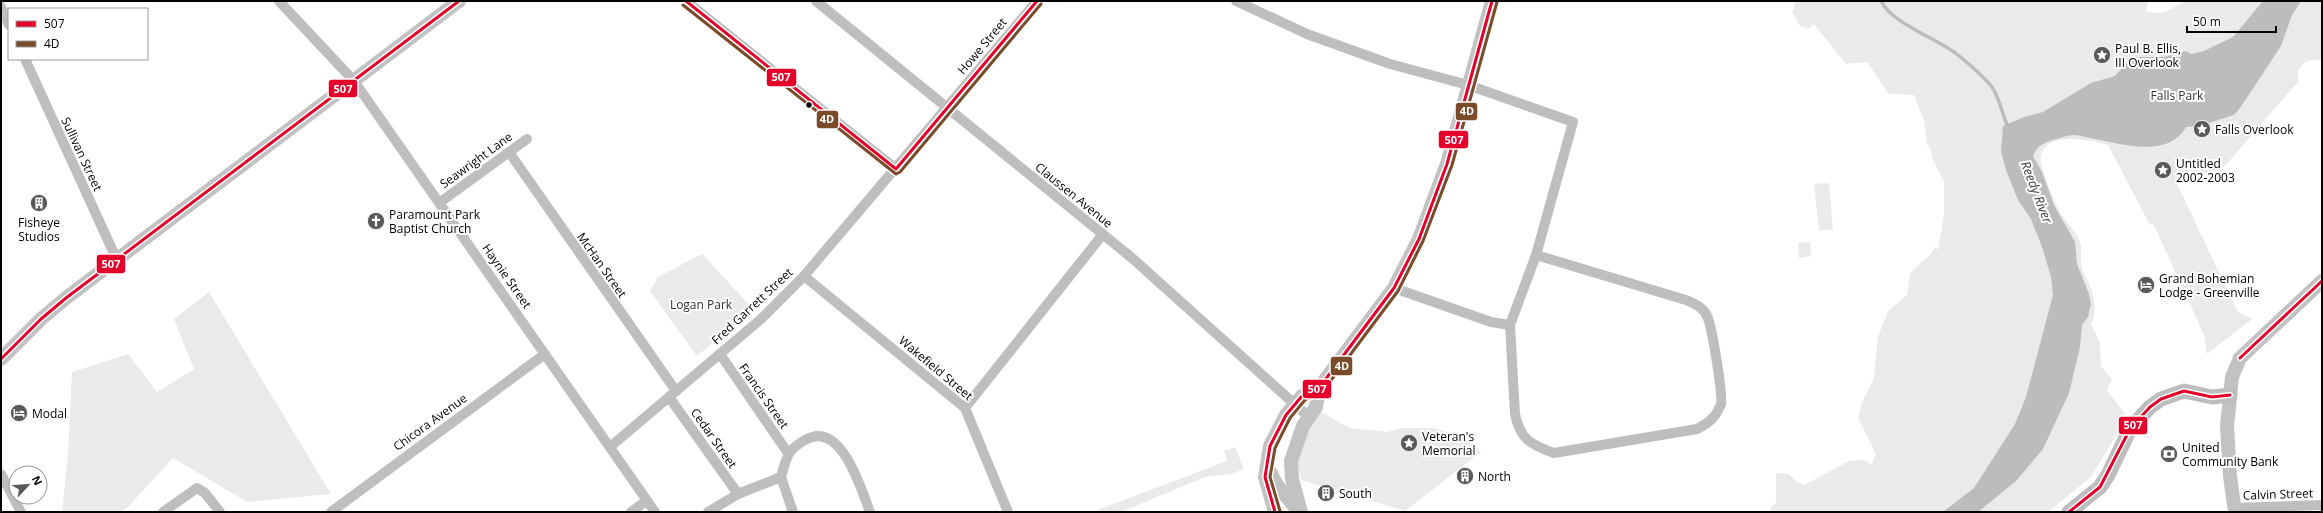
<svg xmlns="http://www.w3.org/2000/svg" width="2323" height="513" viewBox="0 0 2323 513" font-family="'Open Sans',sans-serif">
  <rect width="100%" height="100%" fill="#fff"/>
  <g fill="#eaeaea">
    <path d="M 1798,1 L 2148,1 L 2146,12 L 2162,13 L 2187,1 L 2322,1 L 2322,59 L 2306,61 L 2298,71 L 2298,82 L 2223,168 L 2176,182 L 2238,312 L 2252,319 L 2207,354 L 2204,335 L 2153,223 L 2150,225 L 2108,145 C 2091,140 2048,131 2041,155 C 2038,165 2055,202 2060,212 C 2065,221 2073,228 2078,237 C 2084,248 2079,258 2082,269 C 2083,274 2087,278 2089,283 C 2094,293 2097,314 2091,324 L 2100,343 L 2101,366 L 2112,379 L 2107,390 L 2127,417 L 2091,477 L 2048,512 L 1771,512 L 1771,506 L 1776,503 L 1776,473 L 1789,474 L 1796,482 L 1804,485 L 1849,461 L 1863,460 L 1872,464 L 1876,454 L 1858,418 L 1862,403 L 1874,378 L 1878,336 L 1889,310 L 1907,295 L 1910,273 L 1931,254 L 1935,247 L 1938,250 L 1944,215 L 1944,182 L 1933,160 L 1931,149 L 1927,144 L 1924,120 L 1914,95 L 1889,94 L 1867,62 L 1846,64 L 1814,24 L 1808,29 L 1800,26 L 1792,12 L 1795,2 Z"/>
    <path d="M 1829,183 L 1833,229 L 1819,231 L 1814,184 Z"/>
    <path d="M 1810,242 L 1811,256 L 1799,258 L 1798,243 Z"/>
    <path d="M 702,254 L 753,309 L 697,356 L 650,291 L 658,277 Z"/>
    <path d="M 209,292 L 331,494 L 247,502 L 173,458 L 128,507 L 120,512 L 62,512 L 68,454 L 72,372 L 128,354 L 157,392 L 194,369 L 174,319 Z"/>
    <path d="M 1319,411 L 1350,428 L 1387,432 L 1401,428 L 1435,428 L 1471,442 L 1481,452 L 1405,511 L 1301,480 L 1295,454 Z"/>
    <path d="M 1235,447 L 1244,469 L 1231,474 L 1205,477 L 1121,512 L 1092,512 L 1227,461 L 1224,451 Z"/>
  </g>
  <path fill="#bcbcbc" d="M 2263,1 L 2301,1 L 2292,15 L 2281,46 L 2240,108 L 2234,115 L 2199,126 L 2186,127 C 2167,160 2119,143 2090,138 C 2085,137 2079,135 2074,135 C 2068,135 2060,138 2053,140 C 2043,143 2037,146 2033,156 L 2042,172 L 2054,205 L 2075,242 L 2077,264 L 2089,294 L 2091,304 L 2088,317 L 2082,325 L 2080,347 L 2069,393 L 2043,449 L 2016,481 L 1978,512 L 1943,512 L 1974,488 L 2015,424 L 2026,397 L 2053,295 L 2051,277 L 2042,247 L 2031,219 L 2018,200 L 2006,170 L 2001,151 L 2003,126 L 2024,117 L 2043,112 L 2091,83 L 2115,76 L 2128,61 L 2140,57 L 2165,57 L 2186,51 L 2191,54 L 2204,51 L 2233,37 Z"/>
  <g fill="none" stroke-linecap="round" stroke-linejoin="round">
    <path stroke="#bcbcbc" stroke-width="3.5" d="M 1881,1 C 1892,24 1939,39 1958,55 C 1969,64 1983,76 1992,87 C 2000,99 2002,114 2008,127"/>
    <g stroke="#bebebe" stroke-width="10">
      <path d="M 279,1 L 354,81 L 655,512"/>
      <path d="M 686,1 L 896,169"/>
      <path d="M 816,1 L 1132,258 L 1309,417"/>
      <path d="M 1236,1 L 1307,34 L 1390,64 L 1468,85 L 1573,122 L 1536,255 L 1510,325 L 1515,414 C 1520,439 1531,445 1554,453 L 1697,429 C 1709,423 1716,417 1721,404 C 1723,396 1712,325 1707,316 C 1703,307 1695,304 1686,300 L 1536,255"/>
      <path d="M 1,7 L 9,25"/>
      <path d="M 25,59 L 117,260"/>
      <path d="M 509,152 L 676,391"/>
      <path d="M 439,203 L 527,139"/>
      <path d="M 804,276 L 965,408 L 1008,512"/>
      <path d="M 1394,288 L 1491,322 L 1510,325"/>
      <path d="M 720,354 L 788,453"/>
      <path d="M 669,397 L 738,494"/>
      <path d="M 965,408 L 1103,234"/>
      <path d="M 610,447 L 761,319 L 804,276 L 1037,1"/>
      <path d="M 1,474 L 21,512"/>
      <path d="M 781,477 L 793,512"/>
      <path d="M 2234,508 L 2322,505"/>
      <path d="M 163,512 L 197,488 L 205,493 L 220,512"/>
      <path d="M 331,512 L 545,354"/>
      <path d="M 631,512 L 646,501"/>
      <path d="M 708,512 L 738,494 L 781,477 C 787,457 786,451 805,440 C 841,419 861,489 870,512"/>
    </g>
    <g stroke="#c2c2c2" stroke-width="14">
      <path d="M 1,359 L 41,319 L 66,298 L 459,1"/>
      <path d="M 1268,468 L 1277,485 L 1299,512"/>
      <path d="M 1275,512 L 1265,477 L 1270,446 L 1286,415 L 1302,396 L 1319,388 L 1394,288 L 1419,239 L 1447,164 L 1492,1"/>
      <path d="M 1301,512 L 1292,479 L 1291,461 L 1303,426 L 1316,407 L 1319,388"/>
      <path d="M 2235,512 L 2230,476 L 2227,426 L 2232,377 L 2240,358 L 2322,281"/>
    </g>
    <path stroke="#bdbdbd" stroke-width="15" d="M 2069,512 L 2100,487 L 2108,475 L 2130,429 L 2150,407 L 2161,399 L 2184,391 L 2212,397 L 2230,395"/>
    <defs>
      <g id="bus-1">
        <path d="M 686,1 L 896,169 L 1037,1"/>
        <path d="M 2240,358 L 2322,281"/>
        <path d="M 1,359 L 41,319 L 66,298 L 459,1"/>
        <path d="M 1275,512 L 1265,477 L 1270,446 L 1286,415 L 1302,396 L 1319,388 L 1394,288 L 1419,239 L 1447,164 L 1492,1"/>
        <path d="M 2069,512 L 2100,487 L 2130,429 L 2150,407 L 2161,399 L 2184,391 L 2212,397 L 2230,395"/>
      </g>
      <g id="bus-2">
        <path d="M 683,5 L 896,174 L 900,172 L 1041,4"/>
        <path d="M 1280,511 L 1270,477 L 1275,448 L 1290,418 L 1305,400 L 1323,391 L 1398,291 L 1423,241 L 1452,165 L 1497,2"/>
      </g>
    </defs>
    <use href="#bus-1" stroke="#fff" stroke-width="6"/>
    <use href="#bus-2" stroke="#fff" stroke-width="6"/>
    <use href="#bus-1" stroke="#e4002b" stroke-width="3"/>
    <use href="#bus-2" stroke="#7a4b2a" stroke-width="3"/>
  </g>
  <defs>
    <symbol id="sight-disc" viewBox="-11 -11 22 22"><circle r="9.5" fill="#595959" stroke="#fff"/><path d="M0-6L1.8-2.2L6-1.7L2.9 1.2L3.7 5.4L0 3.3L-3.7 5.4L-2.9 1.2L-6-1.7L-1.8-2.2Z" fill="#fff"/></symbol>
    <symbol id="building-disc" viewBox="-11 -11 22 22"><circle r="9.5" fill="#595959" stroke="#fff"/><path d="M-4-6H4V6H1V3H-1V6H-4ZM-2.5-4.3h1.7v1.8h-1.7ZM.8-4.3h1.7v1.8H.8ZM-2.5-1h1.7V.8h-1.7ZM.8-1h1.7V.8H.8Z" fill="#fff"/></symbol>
    <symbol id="church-disc" viewBox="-11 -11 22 22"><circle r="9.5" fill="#595959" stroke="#fff"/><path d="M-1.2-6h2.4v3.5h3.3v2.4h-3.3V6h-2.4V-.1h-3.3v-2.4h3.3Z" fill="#fff"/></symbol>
    <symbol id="hotel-disc" viewBox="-11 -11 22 22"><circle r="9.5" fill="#595959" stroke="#fff"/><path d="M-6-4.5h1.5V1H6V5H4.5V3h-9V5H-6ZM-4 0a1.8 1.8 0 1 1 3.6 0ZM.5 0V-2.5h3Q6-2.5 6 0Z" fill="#fff"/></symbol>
    <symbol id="bank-disc" viewBox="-11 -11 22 22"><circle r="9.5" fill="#595959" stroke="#fff"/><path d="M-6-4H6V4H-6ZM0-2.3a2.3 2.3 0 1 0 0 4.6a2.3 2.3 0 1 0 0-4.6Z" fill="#fff"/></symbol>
  </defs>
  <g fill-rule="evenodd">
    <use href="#sight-disc" x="2092" y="45" width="20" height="20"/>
    <use href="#sight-disc" x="2192" y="119" width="20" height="20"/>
    <use href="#sight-disc" x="2153" y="160" width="20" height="20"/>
    <use href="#building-disc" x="29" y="193" width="20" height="20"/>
    <use href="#church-disc" x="366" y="211" width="20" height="20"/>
    <use href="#hotel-disc" x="2136" y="275" width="20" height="20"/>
    <use href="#hotel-disc" x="9" y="403" width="20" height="20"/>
    <use href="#sight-disc" x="1399" y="433" width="20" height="20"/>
    <use href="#bank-disc" x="2159" y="444" width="20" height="20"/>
    <use href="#building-disc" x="1455" y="466" width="20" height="20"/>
    <use href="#building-disc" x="1316" y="483" width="20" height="20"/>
  </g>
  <circle fill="#000" stroke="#fff" stroke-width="1.5" cx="809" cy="105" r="3.5"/>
  <g text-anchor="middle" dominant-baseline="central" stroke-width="4" stroke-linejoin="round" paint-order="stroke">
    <g font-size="12" fill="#000" stroke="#fff">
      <text transform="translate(982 46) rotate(-50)">Howe Street</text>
      <text transform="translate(82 154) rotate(65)">Sullivan Street</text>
      <text transform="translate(476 160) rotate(-36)">Seawright Lane</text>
      <text transform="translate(1074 195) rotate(39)">Claussen Avenue</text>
      <text transform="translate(602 265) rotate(55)">McHan Street</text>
      <text transform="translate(507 276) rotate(55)">Haynie Street</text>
      <text transform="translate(752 306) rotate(-43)">Fred Garrett Street</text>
      <text transform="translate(936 368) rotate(40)">Wakefield Street</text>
      <text transform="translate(764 396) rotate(55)">Francis Street</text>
      <text transform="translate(430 422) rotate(-36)">Chicora Avenue</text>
      <text transform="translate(714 438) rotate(55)">Cedar Street</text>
      <text transform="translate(2278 494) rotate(-2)">Calvin Street</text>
    </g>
    <g font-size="12" fill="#000" stroke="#fff" text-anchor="start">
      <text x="2115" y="48">Paul B. Ellis,<tspan x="2115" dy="14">III Overlook</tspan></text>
      <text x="2215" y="129">Falls Overlook</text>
      <text x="2176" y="163">Untitled<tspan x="2176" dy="14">2002-2003</tspan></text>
      <text x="389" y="214">Paramount Park<tspan x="389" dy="14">Baptist Church</tspan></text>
      <text x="39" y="222" text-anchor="middle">Fisheye<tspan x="39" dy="14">Studios</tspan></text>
      <text x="2159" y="278">Grand Bohemian<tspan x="2159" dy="14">Lodge - Greenville</tspan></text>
      <text x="32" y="413">Modal</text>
      <text x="1422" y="436">Veteran's<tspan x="1422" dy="14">Memorial</tspan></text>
      <text x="2182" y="447">United<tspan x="2182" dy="14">Community Bank</tspan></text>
      <text x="1478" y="476">North</text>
      <text x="1339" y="493">South</text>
    </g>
    <g font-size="12" fill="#303030" stroke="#fff">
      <text x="2177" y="95">Falls Park</text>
      <text x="701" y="304">Logan Park</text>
    </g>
    <g font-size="13" font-style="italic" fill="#414141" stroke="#fff">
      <text transform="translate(2037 192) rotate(69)">Reedy River</text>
    </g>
  </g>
  <g stroke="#fff" stroke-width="1.5">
    <rect x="766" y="68" width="31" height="19" rx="4" fill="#e4002b"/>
    <rect x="328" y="79" width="30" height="19" rx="4" fill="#e4002b"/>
    <rect x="1455" y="102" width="23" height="19" rx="4" fill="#7a4b2a"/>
    <rect x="816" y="110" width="23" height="19" rx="4" fill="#7a4b2a"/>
    <rect x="1438" y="130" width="31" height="19" rx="4" fill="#e4002b"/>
    <rect x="96" y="254" width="30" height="20" rx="4" fill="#e4002b"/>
    <rect x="1330" y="356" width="23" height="20" rx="4" fill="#7a4b2a"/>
    <rect x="1302" y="379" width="30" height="20" rx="4" fill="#e4002b"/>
    <rect x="2118" y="416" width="30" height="19" rx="4" fill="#e4002b"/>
  </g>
  <g font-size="11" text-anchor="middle" font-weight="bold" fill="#fff">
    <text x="781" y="81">507</text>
    <text x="343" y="93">507</text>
    <text x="1467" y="115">4D</text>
    <text x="827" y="123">4D</text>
    <text x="1454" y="144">507</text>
    <text x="111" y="268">507</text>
    <text x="1342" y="370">4D</text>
    <text x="1317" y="393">507</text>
    <text x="2133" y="429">507</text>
  </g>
  <rect width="2323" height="513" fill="none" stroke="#000000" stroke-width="4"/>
  <rect x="8" y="8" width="140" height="52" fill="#ffffff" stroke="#999999"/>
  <rect x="16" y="21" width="20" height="6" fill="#e4002b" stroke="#999999"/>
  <text x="44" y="28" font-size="12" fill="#000000">507</text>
  <rect x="16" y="41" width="20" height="6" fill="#7a4b2a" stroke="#999999"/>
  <text x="44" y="48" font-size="12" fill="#000000">4D</text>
  <g transform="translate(28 485) rotate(64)"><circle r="19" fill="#ffffff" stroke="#999999"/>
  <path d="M0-3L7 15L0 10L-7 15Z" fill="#595959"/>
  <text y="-6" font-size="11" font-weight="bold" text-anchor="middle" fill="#000000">N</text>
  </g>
  <path d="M2187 26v6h89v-6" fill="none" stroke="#000000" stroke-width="2"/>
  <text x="2193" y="26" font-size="12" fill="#000000" stroke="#ffffff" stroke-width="3" paint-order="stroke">50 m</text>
</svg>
